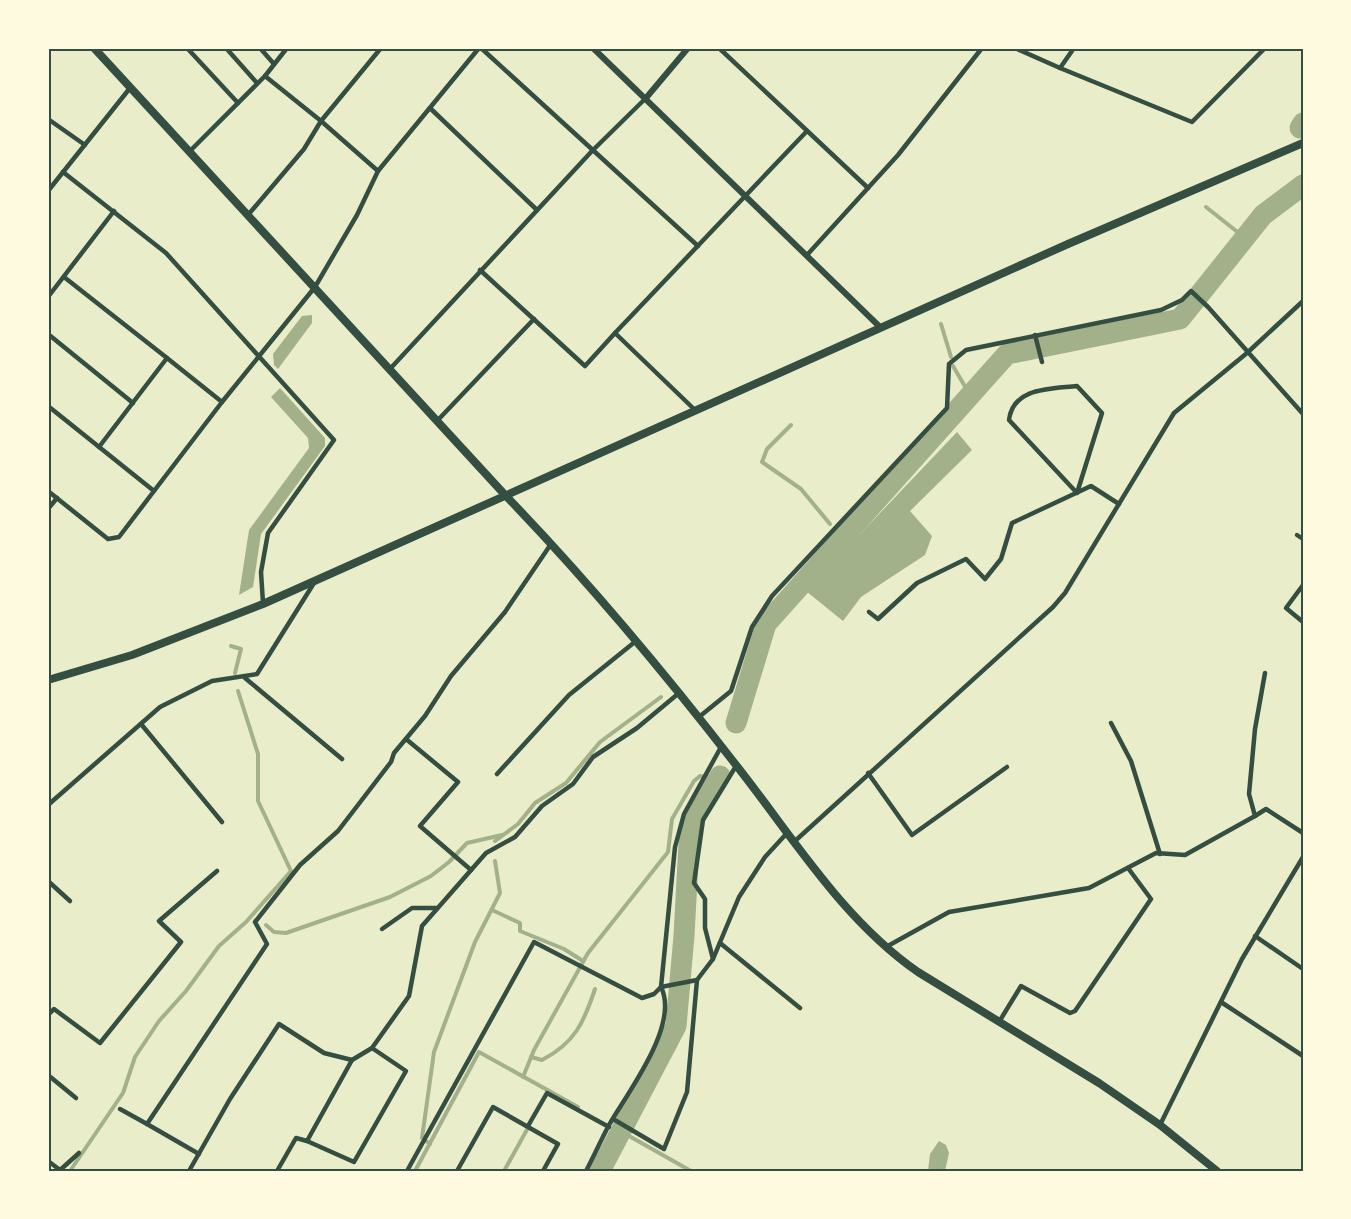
<svg xmlns="http://www.w3.org/2000/svg" width="1351" height="1219" viewBox="0 0 1351 1219" font-family="'Alegreya Sans',sans-serif">
  <rect width="100%" height="100%" fill="#e9edc9"/>
  <g fill="#a3b18a">
    <path d="M 312,315 L 312,323 L 278,369 L 274,365 L 273,354 L 302,316 Z"/>
    <path d="M 280,388 L 325,438 L 325,446 L 261,534 L 253,587 L 239,595 L 249,530 L 309,448 L 308,438 L 271,397 Z"/>
    <path d="M 957,432 L 972,450 L 910,511 L 932,536 L 925,555 L 861,597 L 843,621 L 806,591 Z"/>
    <path d="M 939,1141 L 946,1145 L 949,1153 L 945,1171 L 928,1171 L 930,1154 Z"/>
  </g>
  <g fill="none" stroke-linecap="round" stroke-linejoin="round">
    <g stroke="#a3b18a" stroke-width="4">
      <path d="M 1206,207 L 1245,238"/>
      <path d="M 941,324 L 951,357"/>
      <path d="M 953,366 L 970,395"/>
      <path d="M 791,425 L 767,449 L 762,462 L 801,489 L 830,524"/>
      <path d="M 838,533 L 842,539"/>
      <path d="M 231,646 L 241,649 L 235,673"/>
      <path d="M 495,841 L 518,824 L 535,803 L 566,783 L 600,742 L 661,697"/>
      <path d="M 492,910 L 520,923 L 520,931 L 564,949 L 583,961"/>
      <path d="M 266,925 L 274,932 L 286,933 L 390,897 L 431,876 L 449,862 L 467,843 L 502,835"/>
      <path d="M 531,1057 L 542,1060 C 575,1043 584,1022 595,989"/>
      <path d="M 523,1077 L 534,1050 L 588,953 L 668,852 L 672,819 L 694,781 L 700,776 L 718,779"/>
      <path d="M 622,1132 L 691,1171"/>
      <path d="M 430,1144 L 422,1138 L 434,1052 L 475,942 L 500,893 L 495,861"/>
      <path d="M 70,1171 L 123,1093 L 135,1057 L 159,1021 L 186,991 L 219,946 L 246,922 L 291,871 L 258,801 L 258,754 L 238,691"/>
      <path d="M 415,1171 L 479,1052 L 578,1107"/>
      <path d="M 504,1171 L 529,1126"/>
    </g>
    <g stroke="#a3b18a" stroke-width="21">
      <path d="M 1300,128 L 1303,123"/>
      <path d="M 736,723 L 766,624 L 1007,354 L 1180,319 L 1263,215 L 1303,185"/>
      <path d="M 600,1171 L 676,1026 L 684,936 L 690,825 L 720,776"/>
    </g>
    <g stroke="#344e41" stroke-width="4.5">
      <path d="M 187,48 L 238,103"/>
      <path d="M 226,48 L 257,83"/>
      <path d="M 260,48 L 274,64"/>
      <path d="M 481,48 L 698,246"/>
      <path d="M 719,48 L 868,188"/>
      <path d="M 1015,48 L 1060,68 L 1074,48"/>
      <path d="M 1060,68 L 1192,122 L 1265,48"/>
      <path d="M 265,76 L 321,121 L 381,48"/>
      <path d="M 431,109 L 537,210"/>
      <path d="M 48,119 L 85,145"/>
      <path d="M 189,152 L 265,76 L 287,48"/>
      <path d="M 63,172 L 166,253 L 334,440 L 268,533 L 261,572 L 263,603"/>
      <path d="M 48,191 L 130,88"/>
      <path d="M 248,215 L 304,149 L 321,121 L 378,171"/>
      <path d="M 807,255 L 898,155 L 982,48"/>
      <path d="M 480,270 L 585,366 L 615,333"/>
      <path d="M 64,277 L 167,358"/>
      <path d="M 48,297 L 114,211"/>
      <path d="M 48,334 L 133,403"/>
      <path d="M 1035,335 L 1042,362"/>
      <path d="M 389,370 L 592,151 L 646,98"/>
      <path d="M 1077,386 L 1102,413 L 1077,493 L 1009,420 C 1013,387 1051,389 1077,386 Z"/>
      <path d="M 222,402 L 315,287 L 357,215 L 378,171 L 479,48"/>
      <path d="M 48,406 L 154,491 L 119,537 L 108,539 L 48,491"/>
      <path d="M 695,410 L 615,333 L 807,131"/>
      <path d="M 437,421 L 534,319"/>
      <path d="M 99,447 L 167,358 L 222,402 L 154,491"/>
      <path d="M 48,509 L 57,498"/>
      <path d="M 1297,535 L 1303,539"/>
      <path d="M 1303,585 L 1286,608 L 1303,622"/>
      <path d="M 869,612 L 878,619 L 917,583 L 966,559 L 985,579 L 1001,559 L 1012,523 L 1091,486 L 1119,504"/>
      <path d="M 245,678 L 342,759"/>
      <path d="M 699,717 L 731,691 L 752,627 L 772,596 L 947,408 L 949,364 L 966,350 L 1161,310 L 1182,300 L 1191,291 L 1208,307 L 1303,414"/>
      <path d="M 1111,723 L 1131,761 L 1160,854"/>
      <path d="M 141,724 L 222,822"/>
      <path d="M 406,739 L 458,782 L 420,826 L 471,870"/>
      <path d="M 868,773 L 912,835 L 1007,767"/>
      <path d="M 497,774 L 569,695 L 636,641"/>
      <path d="M 48,805 L 160,707 L 212,681 L 257,674 L 314,583"/>
      <path d="M 1255,816 L 1266,809 L 1303,833"/>
      <path d="M 795,841 L 1053,607 L 1065,593 L 1174,413 L 1247,353 L 1303,301"/>
      <path d="M 48,881 L 70,901"/>
      <path d="M 382,929 L 412,908 L 437,908"/>
      <path d="M 1255,936 L 1303,969"/>
      <path d="M 720,943 L 800,1008"/>
      <path d="M 886,947 L 949,912 L 1089,888 L 1156,853 L 1185,855 L 1255,816 L 1249,794 L 1255,729 L 1265,673"/>
      <path d="M 713,959 L 705,928 L 705,899 L 694,883 L 703,820 L 736,766"/>
      <path d="M 1221,1002 L 1303,1056"/>
      <path d="M 48,1015 L 54,1009 L 100,1043 L 181,942 L 159,921 L 217,871"/>
      <path d="M 999,1022 L 1021,986 L 1070,1013 L 1075,1011 L 1151,899 L 1128,868"/>
      <path d="M 352,1060 L 307,1141 L 354,1162 L 406,1071 L 372,1048"/>
      <path d="M 48,1075 L 76,1098"/>
      <path d="M 120,1109 L 147,1124 L 267,944 L 255,922 L 300,865 L 338,831 L 391,762 L 394,753 L 425,716 L 451,676 L 505,612 L 551,544"/>
      <path d="M 613,1119 L 664,1149 L 687,1092 L 697,980 L 713,959 L 739,897 L 765,857 L 788,832"/>
      <path d="M 147,1124 L 199,1154"/>
      <path d="M 1160,1125 L 1242,959 L 1303,857"/>
      <path d="M 528,1126 L 547,1093 L 609,1127"/>
      <path d="M 48,1161 L 60,1170"/>
      <path d="M 59,1171 L 79,1153"/>
      <path d="M 189,1171 L 230,1099 L 279,1024 L 324,1053 L 352,1060 L 372,1048 L 409,996 L 422,926 L 486,853 L 515,837 L 542,806 L 573,784 L 593,757 L 637,728 L 679,693"/>
      <path d="M 277,1171 L 296,1138 L 307,1141"/>
      <path d="M 407,1171 L 534,942 L 642,998 L 654,994 L 661,987 L 697,980"/>
      <path d="M 457,1171 L 493,1107 L 558,1144 L 543,1171"/>
      <path d="M 586,1171 C 594,1156 601,1140 609,1125 C 628,1092 680,1025 661,987 L 675,847 L 684,814 L 721,747"/>
    </g>
    <g stroke="#344e41" stroke-width="6">
      <path d="M 593,48 L 881,328"/>
      <path d="M 646,98 L 688,48"/>
    </g>
    <path stroke="#344e41" stroke-width="8" d="M 94,48 L 506,496"/>
    <g stroke="#344e41" stroke-width="8">
      <path d="M 506,496 C 588,581 664,672 736,765 C 793,837 842,919 918,972 L 1099,1083 L 1160,1125 L 1217,1171"/>
      <path d="M 48,680 L 132,655 L 263,604 L 1068,244 L 1303,143"/>
    </g>
  </g>
  <rect width="1351" height="1219" fill="none" stroke="#fefae0" stroke-width="99"/>
  <rect x="50" y="50" width="1252" height="1120" fill="none" stroke="#344e41" stroke-width="2"/>
</svg>
